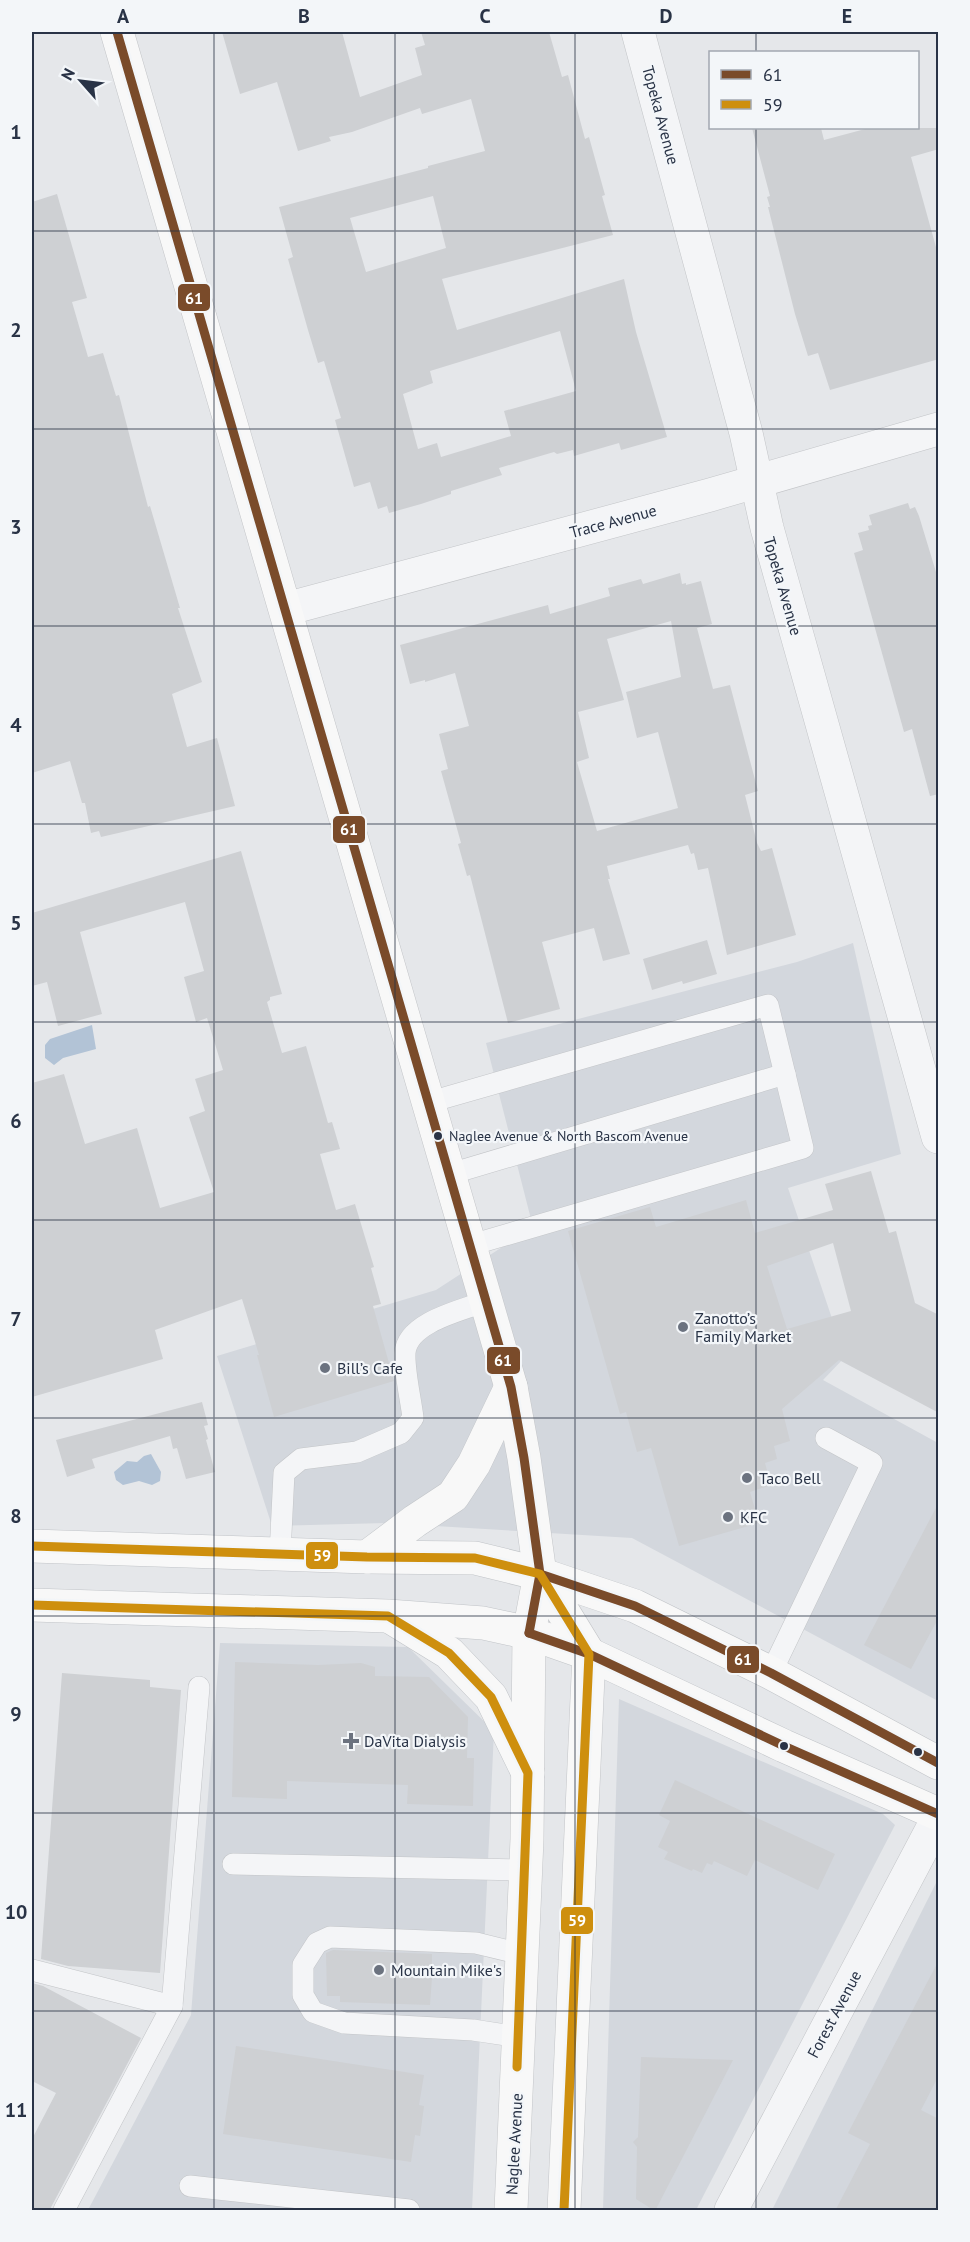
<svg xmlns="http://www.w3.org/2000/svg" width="970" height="2242" viewBox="0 0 970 2242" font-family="'PT Sans',sans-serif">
  <rect width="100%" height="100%" fill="#e5e7ea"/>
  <g fill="#d3d7dd">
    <path d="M 853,943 L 901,1154 L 788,1188 L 845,1357 L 823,1380 L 938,1443 L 938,1701 L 632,1538 L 386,1523 L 272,1526 L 217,1356 L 436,1290 L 533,1227 L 486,1043 L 797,962 Z"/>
    <path d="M 220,1643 L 408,1647 L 494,1731 L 472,2210 L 88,2210 L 191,2015 Z"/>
    <path d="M 619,1699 L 883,1814 L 895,1825 L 696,2210 L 603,2210 Z"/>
    <path d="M 938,1879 L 938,2210 L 772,2210 Z"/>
  </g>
  <g fill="#b2c3d6">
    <path d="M 92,1025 L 96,1049 L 63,1058 L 54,1065 L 45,1058 L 45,1045 L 50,1039 Z"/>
    <path d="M 151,1454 L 161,1472 L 160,1481 L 152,1485 L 139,1481 L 123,1485 L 116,1480 L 114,1472 L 127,1461 L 137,1462 L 144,1456 Z"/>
  </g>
  <g fill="#ced0d3" fill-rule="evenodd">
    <path d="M 222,32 L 342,32 L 360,97 L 422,75 L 415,48 L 425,45 L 421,32 L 549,32 L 562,77 L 568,75 L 585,139 L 589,137 L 605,195 L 602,196 L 613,235 L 442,279 L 457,330 L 624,279 L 636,332 L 667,437 L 621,450 L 619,443 L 574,456 L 573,450 L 557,454 L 554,452 L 499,468 L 502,475 L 451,491 L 451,494 L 421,504 L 389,513 L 387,506 L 378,509 L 370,482 L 354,487 L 335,420 L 341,418 L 324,361 L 318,363 L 308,330 L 288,259 L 293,257 L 279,207 L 428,168 L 428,166 L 485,151 L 471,99 L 422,114 L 420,108 L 352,132 L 329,137 L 331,141 L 298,151 L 277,82 L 240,94 ZM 433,196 L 446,248 L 366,272 L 350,218 ZM 560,331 L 576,391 L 504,411 L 511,436 L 441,457 L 437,443 L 418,449 L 403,394 L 433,383 L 430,371 Z"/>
    <path d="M 752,128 L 821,128 L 824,140 L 869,128 L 939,128 L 939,149 L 911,157 L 939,258 L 939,359 L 830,390 L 818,353 L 808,356 L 795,314 L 768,207 L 770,207 L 767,197 L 770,196 Z"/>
    <path d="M 57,194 L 87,298 L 72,302 L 88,357 L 103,353 L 116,396 L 119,395 L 148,507 L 150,506 L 180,608 L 178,608 L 202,682 L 172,694 L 187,747 L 217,738 L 235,806 L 101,837 L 99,831 L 91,833 L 85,803 L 82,803 L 70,761 L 32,773 L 32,202 Z"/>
    <path d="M 908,503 L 910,509 L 915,507 L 919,516 L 939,582 L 939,794 L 930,796 L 912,729 L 904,732 L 854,553 L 863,550 L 858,533 L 869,530 L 868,526 L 872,525 L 869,515 Z"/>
    <path d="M 680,573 L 682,584 L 686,583 L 686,585 L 701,581 L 712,624 L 697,628 L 713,689 L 730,685 L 758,791 L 745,795 L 757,843 L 761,851 L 772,848 L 796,935 L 727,955 L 708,868 L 698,870 L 694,853 L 691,854 L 688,845 L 607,866 L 610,879 L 608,879 L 630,954 L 603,961 L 594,928 L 542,942 L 560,1009 L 508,1023 L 470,875 L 467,876 L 458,844 L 461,843 L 441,771 L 448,769 L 439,734 L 469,726 L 455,673 L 425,682 L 425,680 L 410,684 L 400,645 L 548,605 L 550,614 L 610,596 L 608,588 L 641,579 L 643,584 ZM 671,621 L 681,677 L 626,692 L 637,738 L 658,732 L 678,808 L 597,831 L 577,762 L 589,758 L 578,712 L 624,700 L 607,639 Z"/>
    <path d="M 241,851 L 282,994 L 270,997 L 270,1000 L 267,1002 L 282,1053 L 306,1046 L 328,1123 L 332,1122 L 340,1149 L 320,1154 L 336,1210 L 355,1204 L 374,1267 L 371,1268 L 381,1304 L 373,1306 L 394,1381 L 274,1417 L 257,1355 L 259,1355 L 242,1299 L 155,1330 L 163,1359 L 32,1397 L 32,1083 L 64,1074 L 85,1144 L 137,1128 L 160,1208 L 214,1192 L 189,1117 L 205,1111 L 195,1079 L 223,1070 L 207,1018 L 196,1022 L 184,977 L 204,971 L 185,902 L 80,932 L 102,1014 L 58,1026 L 47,982 L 32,986 L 32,913 Z"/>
    <path d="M 707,940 L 717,974 L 683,984 L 682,981 L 652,990 L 643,959 Z"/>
    <path d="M 871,1171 L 889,1233 L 896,1231 L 915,1303 L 939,1315 L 939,1413 L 839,1360 L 782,1409 L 790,1441 L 774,1446 L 777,1459 L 765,1463 L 771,1485 L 750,1492 L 759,1523 L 679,1546 L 651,1448 L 637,1452 L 626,1412 L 620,1414 L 568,1231 L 650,1207 L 656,1227 L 746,1200 L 755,1233 L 833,1210 L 825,1184 ZM 833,1243 L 851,1311 L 787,1329 L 767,1266 Z"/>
    <path d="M 202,1402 L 208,1425 L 204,1426 L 208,1439 L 206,1440 L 215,1472 L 186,1479 L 177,1448 L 173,1449 L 170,1436 L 92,1459 L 95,1468 L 67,1477 L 56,1440 Z"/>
    <path d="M 939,1502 L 939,1617 L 911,1669 L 864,1645 Z"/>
    <path d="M 235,1662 L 318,1665 L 361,1663 L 375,1667 L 375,1676 L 429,1677 L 468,1717 L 467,1758 L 474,1758 L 473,1806 L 407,1804 L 408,1785 L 287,1781 L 287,1799 L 232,1797 Z"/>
    <path d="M 62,1673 L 150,1680 L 150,1687 L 181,1690 L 160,1973 L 68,1966 L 41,1959 Z"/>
    <path d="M 675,1780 L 835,1854 L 818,1890 L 755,1860 L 747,1876 L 714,1861 L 712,1865 L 707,1863 L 702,1873 L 693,1869 L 692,1871 L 664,1859 L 668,1852 L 658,1847 L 670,1821 L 659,1815 Z"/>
    <path d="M 333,1950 L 432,1954 L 432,1963 L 433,1964 L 430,2005 L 340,2002 L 340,1996 L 327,1996 L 326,1953 Z"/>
    <path d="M 939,1960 L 939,2075 L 921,2110 L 939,2119 L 939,2211 L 835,2211 L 870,2144 L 848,2133 Z"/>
    <path d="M 32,1983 L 43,1986 L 141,2038 L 49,2211 L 32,2211 L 32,2139 L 56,2093 L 32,2081 Z"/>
    <path d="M 236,2046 L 424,2075 L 419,2105 L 424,2106 L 420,2136 L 415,2135 L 411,2162 L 223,2134 Z"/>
    <path d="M 641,2057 L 733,2060 L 655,2211 L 636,2199 L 637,2147 L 633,2142 L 638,2137 Z"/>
  </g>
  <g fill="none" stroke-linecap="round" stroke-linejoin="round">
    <defs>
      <g id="service">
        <path d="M 430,1102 L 768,1005 L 803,1148 L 471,1245"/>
        <path d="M 450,1174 L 785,1074"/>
        <path d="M 280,1554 L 284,1473 L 301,1459 L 357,1452 L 401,1433 L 413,1418 C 411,1400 404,1371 405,1353 C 407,1322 463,1310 487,1301"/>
        <path d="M 771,1673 L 872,1463 L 826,1438"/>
        <path d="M 233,1864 L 525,1870"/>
        <path d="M 32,1970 L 172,2006"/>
        <path d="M 519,2037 L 473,2030 L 344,2023 L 313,2012 L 303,1995 L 303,1965 L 317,1943 L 330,1937 L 476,1943 L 521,1954"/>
        <path d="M 190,2186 L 409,2210"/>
        <path d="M 64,2210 L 172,2006 L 199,1687"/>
      </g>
      <g id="minor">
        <path d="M 638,32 L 746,433 L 767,528 L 938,1137"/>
        <path d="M 286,609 L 710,495 L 938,429"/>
        <path d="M 731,2210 L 938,1818"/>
      </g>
      <g id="secondary">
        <path d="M 117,32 L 511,1387 L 524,1458 L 540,1574 L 529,1633 L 527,1839 L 511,2210"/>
        <path d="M 540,1574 L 589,1654 L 564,2210"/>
      </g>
      <g id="primary">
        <path d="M 32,1546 L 367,1557 L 475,1558 L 540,1574 L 635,1606 L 771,1673 L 938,1763"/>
        <path d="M 367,1557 L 415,1521 L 453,1496 L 474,1464 L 511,1387"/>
        <path d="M 32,1605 L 388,1616 L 483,1623 L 529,1633 L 589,1654 L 784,1746 L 938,1814"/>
        <path d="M 392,1618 L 449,1653 L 491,1697 L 528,1773"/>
      </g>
    </defs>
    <use href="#service" stroke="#c3c5c8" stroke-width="22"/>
    <use href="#minor" stroke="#c3c5c8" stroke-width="34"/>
    <use href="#secondary" stroke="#c3c5c8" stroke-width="34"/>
    <use href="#primary" stroke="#c1c4c8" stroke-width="34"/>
    <use href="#service" stroke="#f4f5f7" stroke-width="21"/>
    <use href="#minor" stroke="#f4f5f7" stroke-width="33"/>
    <use href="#secondary" stroke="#f8f8f8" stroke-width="33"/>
    <use href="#primary" stroke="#f8f8f8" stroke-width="33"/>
    <defs>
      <g id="bus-1">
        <path d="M 117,32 L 511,1387 L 524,1458 L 540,1574 L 529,1633"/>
        <path d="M 540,1574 L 635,1606 L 771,1673 L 938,1763"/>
        <path d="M 529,1633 L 589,1654 L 784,1746 L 938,1814"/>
      </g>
      <g id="bus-2">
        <path d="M 32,1546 L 367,1557 L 475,1558 L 540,1574 L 589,1654 L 564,2210"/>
        <path d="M 32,1605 L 388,1616 L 449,1653 L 491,1697 L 528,1773 L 517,2067"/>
      </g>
    </defs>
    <use href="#bus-1" stroke="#f3f6f9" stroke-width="14"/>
    <use href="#bus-2" stroke="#f3f6f9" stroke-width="14"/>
    <use href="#bus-1" stroke="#7a4b2a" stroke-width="9"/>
    <use href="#bus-2" stroke="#ce8f0e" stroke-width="9"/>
  </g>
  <path fill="none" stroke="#293346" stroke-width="1.5" stroke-opacity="0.55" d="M 214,32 L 214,2210M 395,32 L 395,2210M 575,32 L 575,2210M 756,32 L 756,52M 756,128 L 756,2210M 32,231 L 938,231M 32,429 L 938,429M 32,626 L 938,626M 32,824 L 938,824M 32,1022 L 938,1022M 32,1220 L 938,1220M 32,1418 L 938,1418M 32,1616 L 938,1616M 32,1813 L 938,1813M 32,2011 L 938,2011"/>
  <g fill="#293346" stroke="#f3f6f9" stroke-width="2">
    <circle cx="438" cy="1136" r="5"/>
    <circle cx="784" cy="1746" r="5"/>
    <circle cx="918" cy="1752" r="5"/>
  </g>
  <g fill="#6b727f" stroke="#f3f6f9" stroke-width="2">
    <circle cx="683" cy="1327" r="6"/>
    <circle cx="325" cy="1368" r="6"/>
    <circle cx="747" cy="1478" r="6"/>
    <circle cx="728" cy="1517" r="6"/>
    <path d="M348 1732h6v6h6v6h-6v6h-6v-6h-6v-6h6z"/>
    <circle cx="379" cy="1970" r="6"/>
  </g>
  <g text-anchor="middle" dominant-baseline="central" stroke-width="4.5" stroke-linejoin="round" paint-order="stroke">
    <g font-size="14" fill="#293346" stroke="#f3f6f9" text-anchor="start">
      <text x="449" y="1136">Naglee Avenue &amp; North Bascom Avenue</text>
    </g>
    <g font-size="16" fill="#293346" stroke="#f3f6f9">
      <text transform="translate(661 115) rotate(75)">Topeka Avenue</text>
      <text transform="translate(613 521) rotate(-15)">Trace Avenue</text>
      <text transform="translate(783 586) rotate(74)">Topeka Avenue</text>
      <text transform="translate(834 2014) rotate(-62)">Forest Avenue</text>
      <text transform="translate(514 2144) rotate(-87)">Naglee Avenue</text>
    </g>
    <g font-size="16" fill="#293346" stroke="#f3f6f9" text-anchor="start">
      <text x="695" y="1318">Zanotto’s<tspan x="695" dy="18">Family Market</tspan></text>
      <text x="337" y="1368">Bill’s Cafe</text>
      <text x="759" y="1478">Taco Bell</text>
      <text x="740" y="1517">KFC</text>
      <text x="364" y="1741">DaVita Dialysis</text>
      <text x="391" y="1970">Mountain Mike's</text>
    </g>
  </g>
  <g stroke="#f3f6f9" stroke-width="2">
    <rect x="177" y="283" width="34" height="29" rx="6" fill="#7a4b2a"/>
    <rect x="332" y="815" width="34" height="29" rx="6" fill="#7a4b2a"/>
    <rect x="486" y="1346" width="35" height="29" rx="6" fill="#7a4b2a"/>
    <rect x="305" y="1541" width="34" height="29" rx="6" fill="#ce8f0e"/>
    <rect x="726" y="1645" width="34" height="29" rx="6" fill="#7a4b2a"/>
    <rect x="560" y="1906" width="34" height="29" rx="6" fill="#ce8f0e"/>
  </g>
  <g font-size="16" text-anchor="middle" font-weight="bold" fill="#fff">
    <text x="194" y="304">61</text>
    <text x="349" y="835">61</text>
    <text x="503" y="1366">61</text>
    <text x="322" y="1561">59</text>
    <text x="743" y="1665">61</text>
    <text x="577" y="1926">59</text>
  </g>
  <rect width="970" height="2242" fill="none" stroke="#f3f6f9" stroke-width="66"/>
  <rect x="709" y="51" width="210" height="78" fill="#f3f6f9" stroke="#a2a8b1" stroke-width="1.5"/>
  <rect x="721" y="70" width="30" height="9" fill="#7a4b2a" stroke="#a2a8b1" stroke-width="1.5"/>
  <text x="763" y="81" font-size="18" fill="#293346">61</text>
  <rect x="721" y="100" width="30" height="9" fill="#ce8f0e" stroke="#a2a8b1" stroke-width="1.5"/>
  <text x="763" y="111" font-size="18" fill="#293346">59</text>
  <g transform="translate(81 81) rotate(298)" stroke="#f3f6f9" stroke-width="4.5" paint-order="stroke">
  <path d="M0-4.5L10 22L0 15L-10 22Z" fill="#293346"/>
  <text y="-9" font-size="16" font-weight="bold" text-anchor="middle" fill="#293346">N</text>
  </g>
  <rect x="33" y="33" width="904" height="2176" fill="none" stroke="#293346" stroke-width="2"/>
  <g font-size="20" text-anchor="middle" font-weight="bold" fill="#293346">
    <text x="123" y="23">A</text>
    <text x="304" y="23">B</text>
    <text x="485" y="23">C</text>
    <text x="666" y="23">D</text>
    <text x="847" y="23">E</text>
    <text x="16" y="139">1</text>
    <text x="16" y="337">2</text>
    <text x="16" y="534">3</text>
    <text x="16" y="732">4</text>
    <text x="16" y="930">5</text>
    <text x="16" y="1128">6</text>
    <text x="16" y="1326">7</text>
    <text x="16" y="1523">8</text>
    <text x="16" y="1721">9</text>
    <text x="16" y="1919">10</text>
    <text x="16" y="2117">11</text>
  </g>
</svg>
